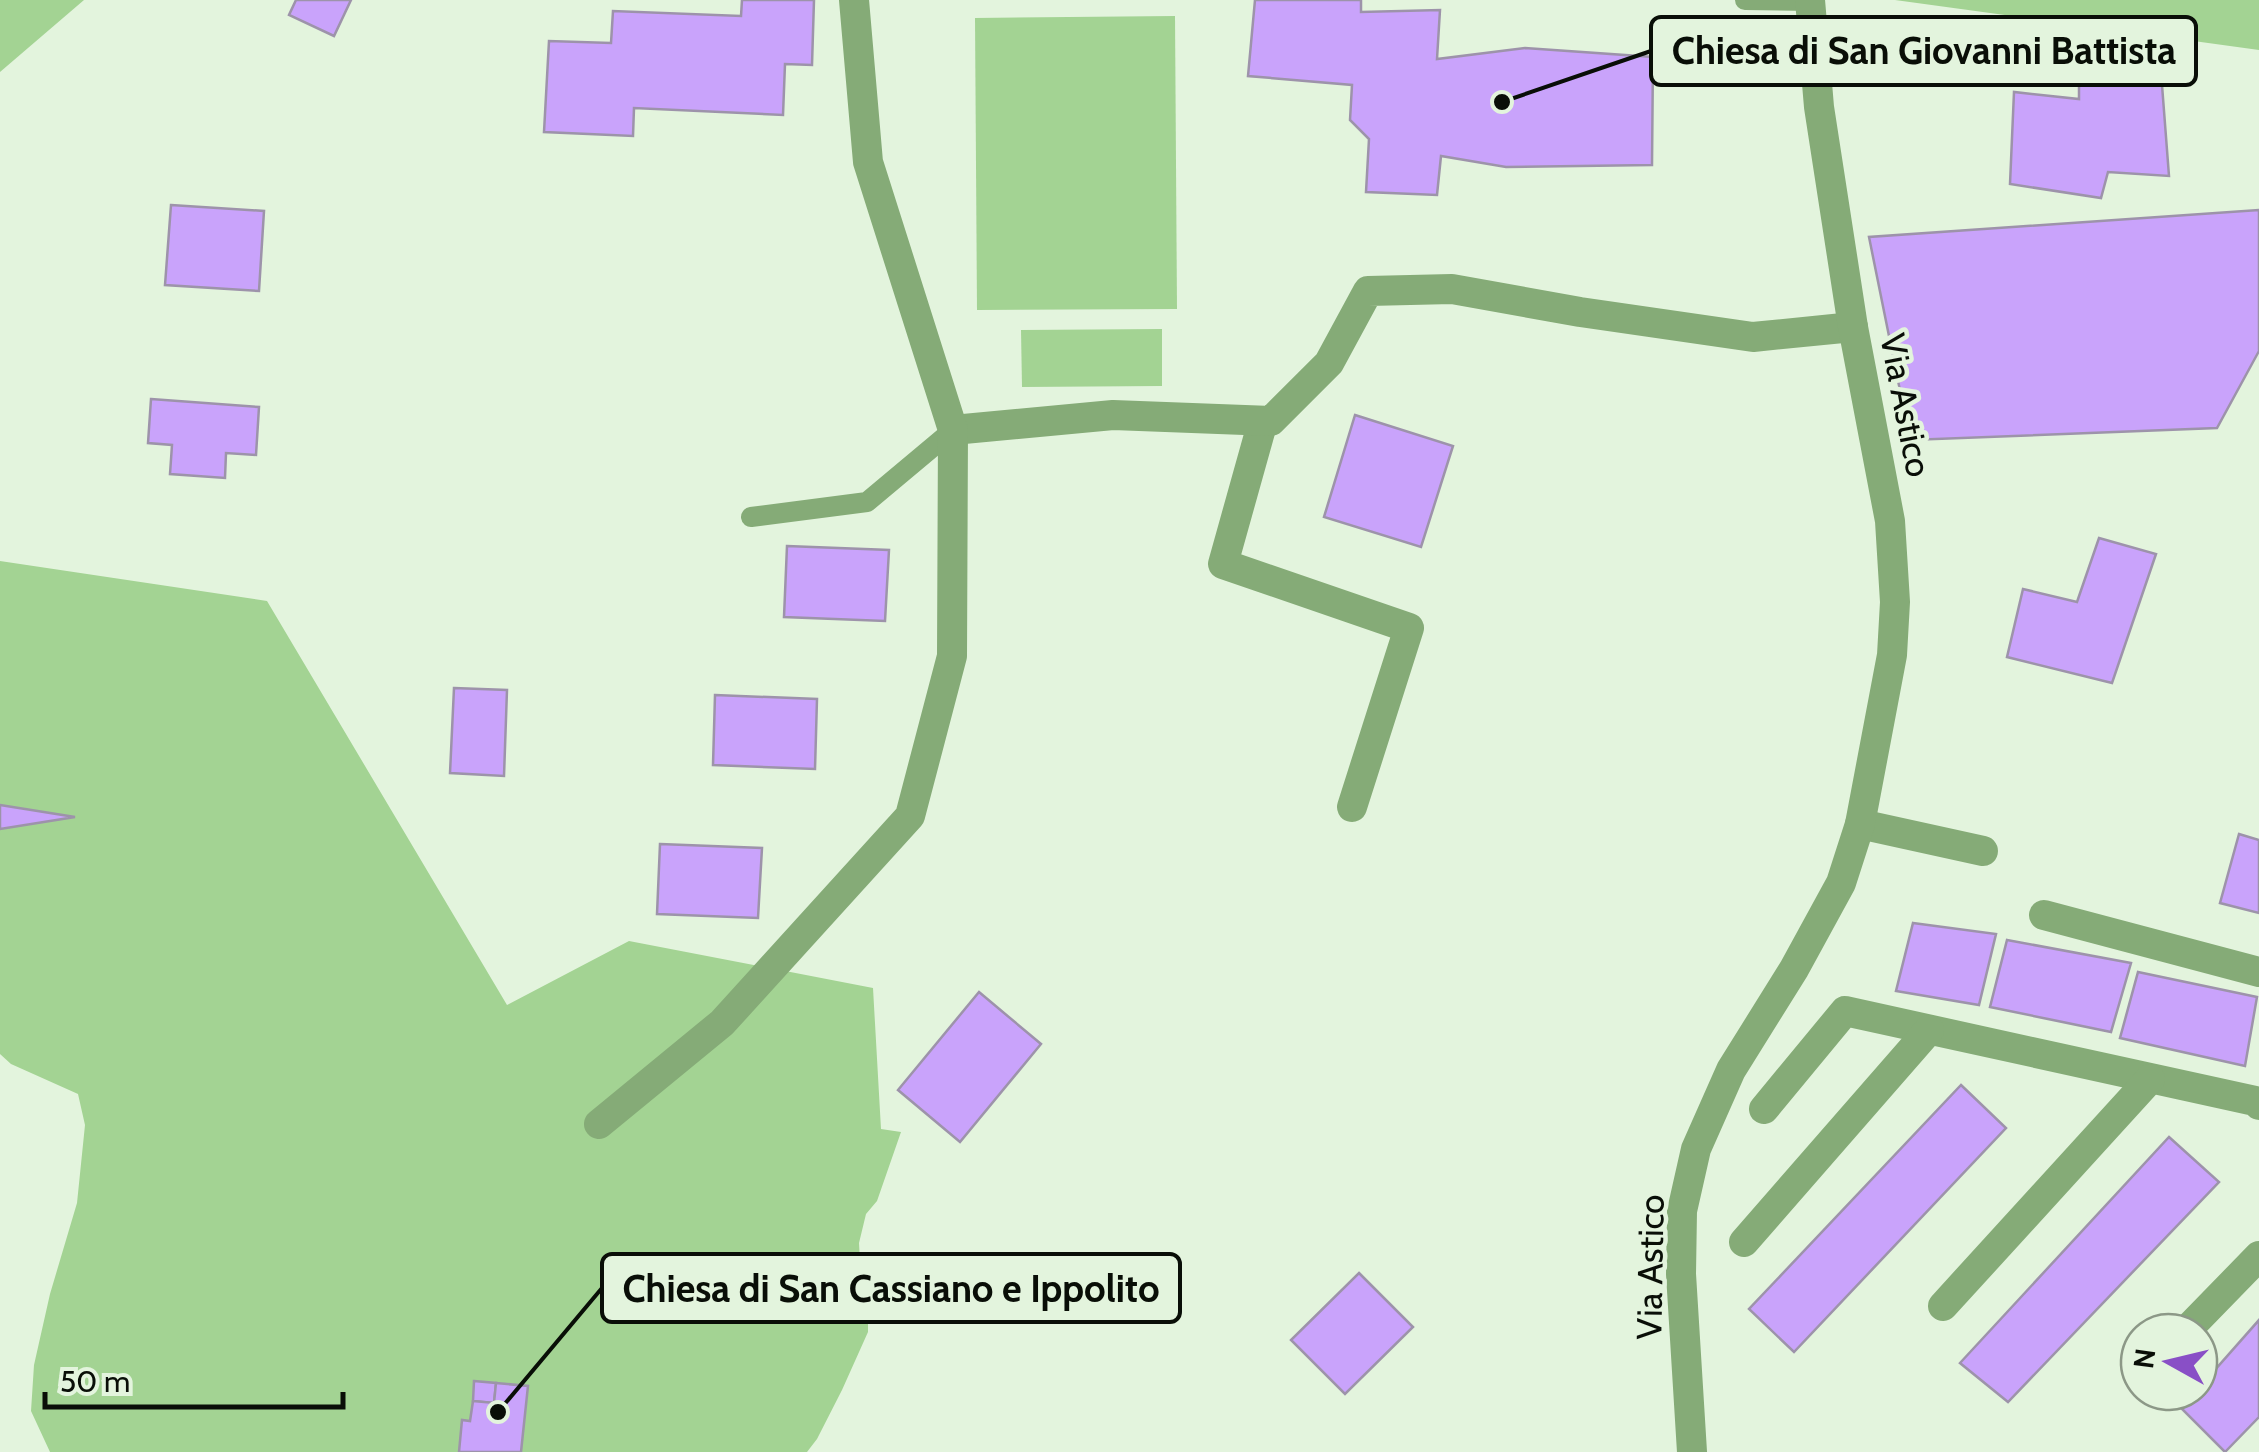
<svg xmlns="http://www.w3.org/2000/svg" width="2259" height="1452" viewBox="0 0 2259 1452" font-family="Cabin,sans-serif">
  <rect width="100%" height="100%" fill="#e3f4dd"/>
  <g fill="#a3d393">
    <path d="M 0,0 L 84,0 L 0,72 Z"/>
    <path d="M 1895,0 L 2259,0 L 2259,50 Z"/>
    <path d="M 1175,16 L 1177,309 L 977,310 L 975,18 Z"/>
    <path d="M 1162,329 L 1162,386 L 1022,387 L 1021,330 Z"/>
    <path d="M 0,561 L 267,601 L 507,1005 L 629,941 L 873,988 L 881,1129 L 901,1132 L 877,1201 L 866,1214 L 859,1243 L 860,1261 L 868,1290 L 868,1332 L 842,1390 L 817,1439 L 807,1452 L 50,1452 L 31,1411 L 34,1365 L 50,1294 L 77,1203 L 85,1125 L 78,1094 L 11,1064 L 0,1054 Z"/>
  </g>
  <g fill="#c9a3fb" stroke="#9d93aa" stroke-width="2.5">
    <path d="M 296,0 L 351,0 L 334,36 L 289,15 Z"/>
    <path d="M 742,0 L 814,0 L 812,65 L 785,64 L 783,115 L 634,108 L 633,136 L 544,132 L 549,41 L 611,43 L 613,11 L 741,16 Z"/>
    <path d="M 1255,0 L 1361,0 L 1361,12 L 1440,10 L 1437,59 L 1525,48 L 1653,57 L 1652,165 L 1506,167 L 1441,156 L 1437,195 L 1366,192 L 1369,139 L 1350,120 L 1352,85 L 1248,76 Z"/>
    <path d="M 2079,79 L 2162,85 L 2169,176 L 2108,172 L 2101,198 L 2010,184 L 2014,92 L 2079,99 Z"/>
    <path d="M 171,205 L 264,211 L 259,291 L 165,285 Z"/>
    <path d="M 2259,210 L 2259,351 L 2217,428 L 1910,440 L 1869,237 Z"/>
    <path d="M 151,399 L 259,407 L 256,455 L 226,453 L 225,478 L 170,474 L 172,445 L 148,443 Z"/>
    <path d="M 1355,415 L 1453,446 L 1421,547 L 1324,517 Z"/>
    <path d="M 2099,538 L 2156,554 L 2112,683 L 2007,657 L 2023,589 L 2077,602 Z"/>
    <path d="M 787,546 L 889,550 L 885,621 L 784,617 Z"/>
    <path d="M 454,688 L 507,690 L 504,776 L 450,773 Z"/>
    <path d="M 715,695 L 817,699 L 815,769 L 713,765 Z"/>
    <path d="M 0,805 L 75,817 L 0,829 Z"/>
    <path d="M 2239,834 L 2259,840 L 2259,913 L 2220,903 Z"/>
    <path d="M 660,844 L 762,848 L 758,918 L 657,914 Z"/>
    <path d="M 1913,923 L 1996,934 L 1979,1005 L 1896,991 Z"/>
    <path d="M 2007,940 L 2131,963 L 2111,1032 L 1990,1007 Z"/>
    <path d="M 2138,972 L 2257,997 L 2245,1066 L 2120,1038 Z"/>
    <path d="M 979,992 L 1041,1044 L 960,1142 L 898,1090 Z"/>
    <path d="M 1961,1085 L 2006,1128 L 1794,1352 L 1749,1309 Z"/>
    <path d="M 2169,1137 L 2219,1182 L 2008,1402 L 1960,1363 Z"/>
    <path d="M 1359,1273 L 1413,1327 L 1345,1394 L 1291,1340 Z"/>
    <path d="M 2259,1320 L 2259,1417 L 2225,1452 L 2181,1408 L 2195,1392 L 2199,1392 L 2199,1388 Z"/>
    <path d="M 474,1381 L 496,1383 L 494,1403 L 473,1401 Z"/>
    <path d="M 496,1383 L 528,1386 L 521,1452 L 459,1452 L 462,1420 L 470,1421 L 473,1401 L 494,1403 Z"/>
  </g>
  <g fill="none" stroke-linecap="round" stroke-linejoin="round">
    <g stroke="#85ab77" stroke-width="20">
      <path d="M 1745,0 L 1811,1"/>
      <path d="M 751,517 L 867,502 L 953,430"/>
    </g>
    <g stroke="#85ab77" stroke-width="30">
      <path d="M 1263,421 L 1223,564 L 1409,628 L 1352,807"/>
      <path d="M 953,430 L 1113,415 L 1271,421 L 1329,363 L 1368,291 L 1452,289 L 1580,312 L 1753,337 L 1853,327"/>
      <path d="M 1860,824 L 1983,851"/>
      <path d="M 2044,915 L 2259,972"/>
      <path d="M 1764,1109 L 1845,1011 L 2255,1101 L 2259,1105"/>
      <path d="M 599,1124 L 722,1023 L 910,816 L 952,656 L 953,430 L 868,162 L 854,0"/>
      <path d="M 1744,1242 L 1929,1030"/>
      <path d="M 1943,1306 L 2150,1079"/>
      <path d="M 2185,1332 L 2259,1256"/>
      <path d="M 1692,1452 L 1681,1274 L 1682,1211 L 1696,1149 L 1731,1070 L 1794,969 L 1841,883 L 1860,824 L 1892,655 L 1895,602 L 1890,521 L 1853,327 L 1819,107 L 1810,0"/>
    </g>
  </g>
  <g text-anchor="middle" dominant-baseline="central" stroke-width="9" stroke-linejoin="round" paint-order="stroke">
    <g font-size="35" fill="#090e07" stroke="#e3f4dd">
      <text transform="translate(1906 405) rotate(79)">Via Astico</text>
      <text transform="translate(1650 1267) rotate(-89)">Via Astico</text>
    </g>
  </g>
  <path fill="none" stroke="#090e07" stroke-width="4" d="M1502 102L1651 51M498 1412L602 1288"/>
  <g fill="#090e07" stroke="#e3f4dd" stroke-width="4">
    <circle cx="1502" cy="102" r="10"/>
    <circle cx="498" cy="1412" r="10"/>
  </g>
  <g fill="#e3f4dd" stroke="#090e07" stroke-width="4">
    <rect x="1651" y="17" width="545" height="68" rx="10"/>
    <rect x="602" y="1254" width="578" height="68" rx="10"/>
  </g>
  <g font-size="38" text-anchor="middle" font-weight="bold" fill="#090e07">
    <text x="1924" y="64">Chiesa di San Giovanni Battista</text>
    <text x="891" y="1302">Chiesa di San Cassiano e Ippolito</text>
  </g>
  <g transform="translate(2169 1362) rotate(278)"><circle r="48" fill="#e3f4dd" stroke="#8c9887" stroke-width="2.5"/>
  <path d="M0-8L18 38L0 25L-18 38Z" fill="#894fc6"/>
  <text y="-15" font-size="28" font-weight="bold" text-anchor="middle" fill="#090e07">N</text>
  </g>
  <path d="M45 1392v15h298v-15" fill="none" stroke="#090e07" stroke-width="5"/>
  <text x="60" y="1392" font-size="30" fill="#090e07" stroke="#e3f4dd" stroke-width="8" paint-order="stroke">50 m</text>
</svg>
